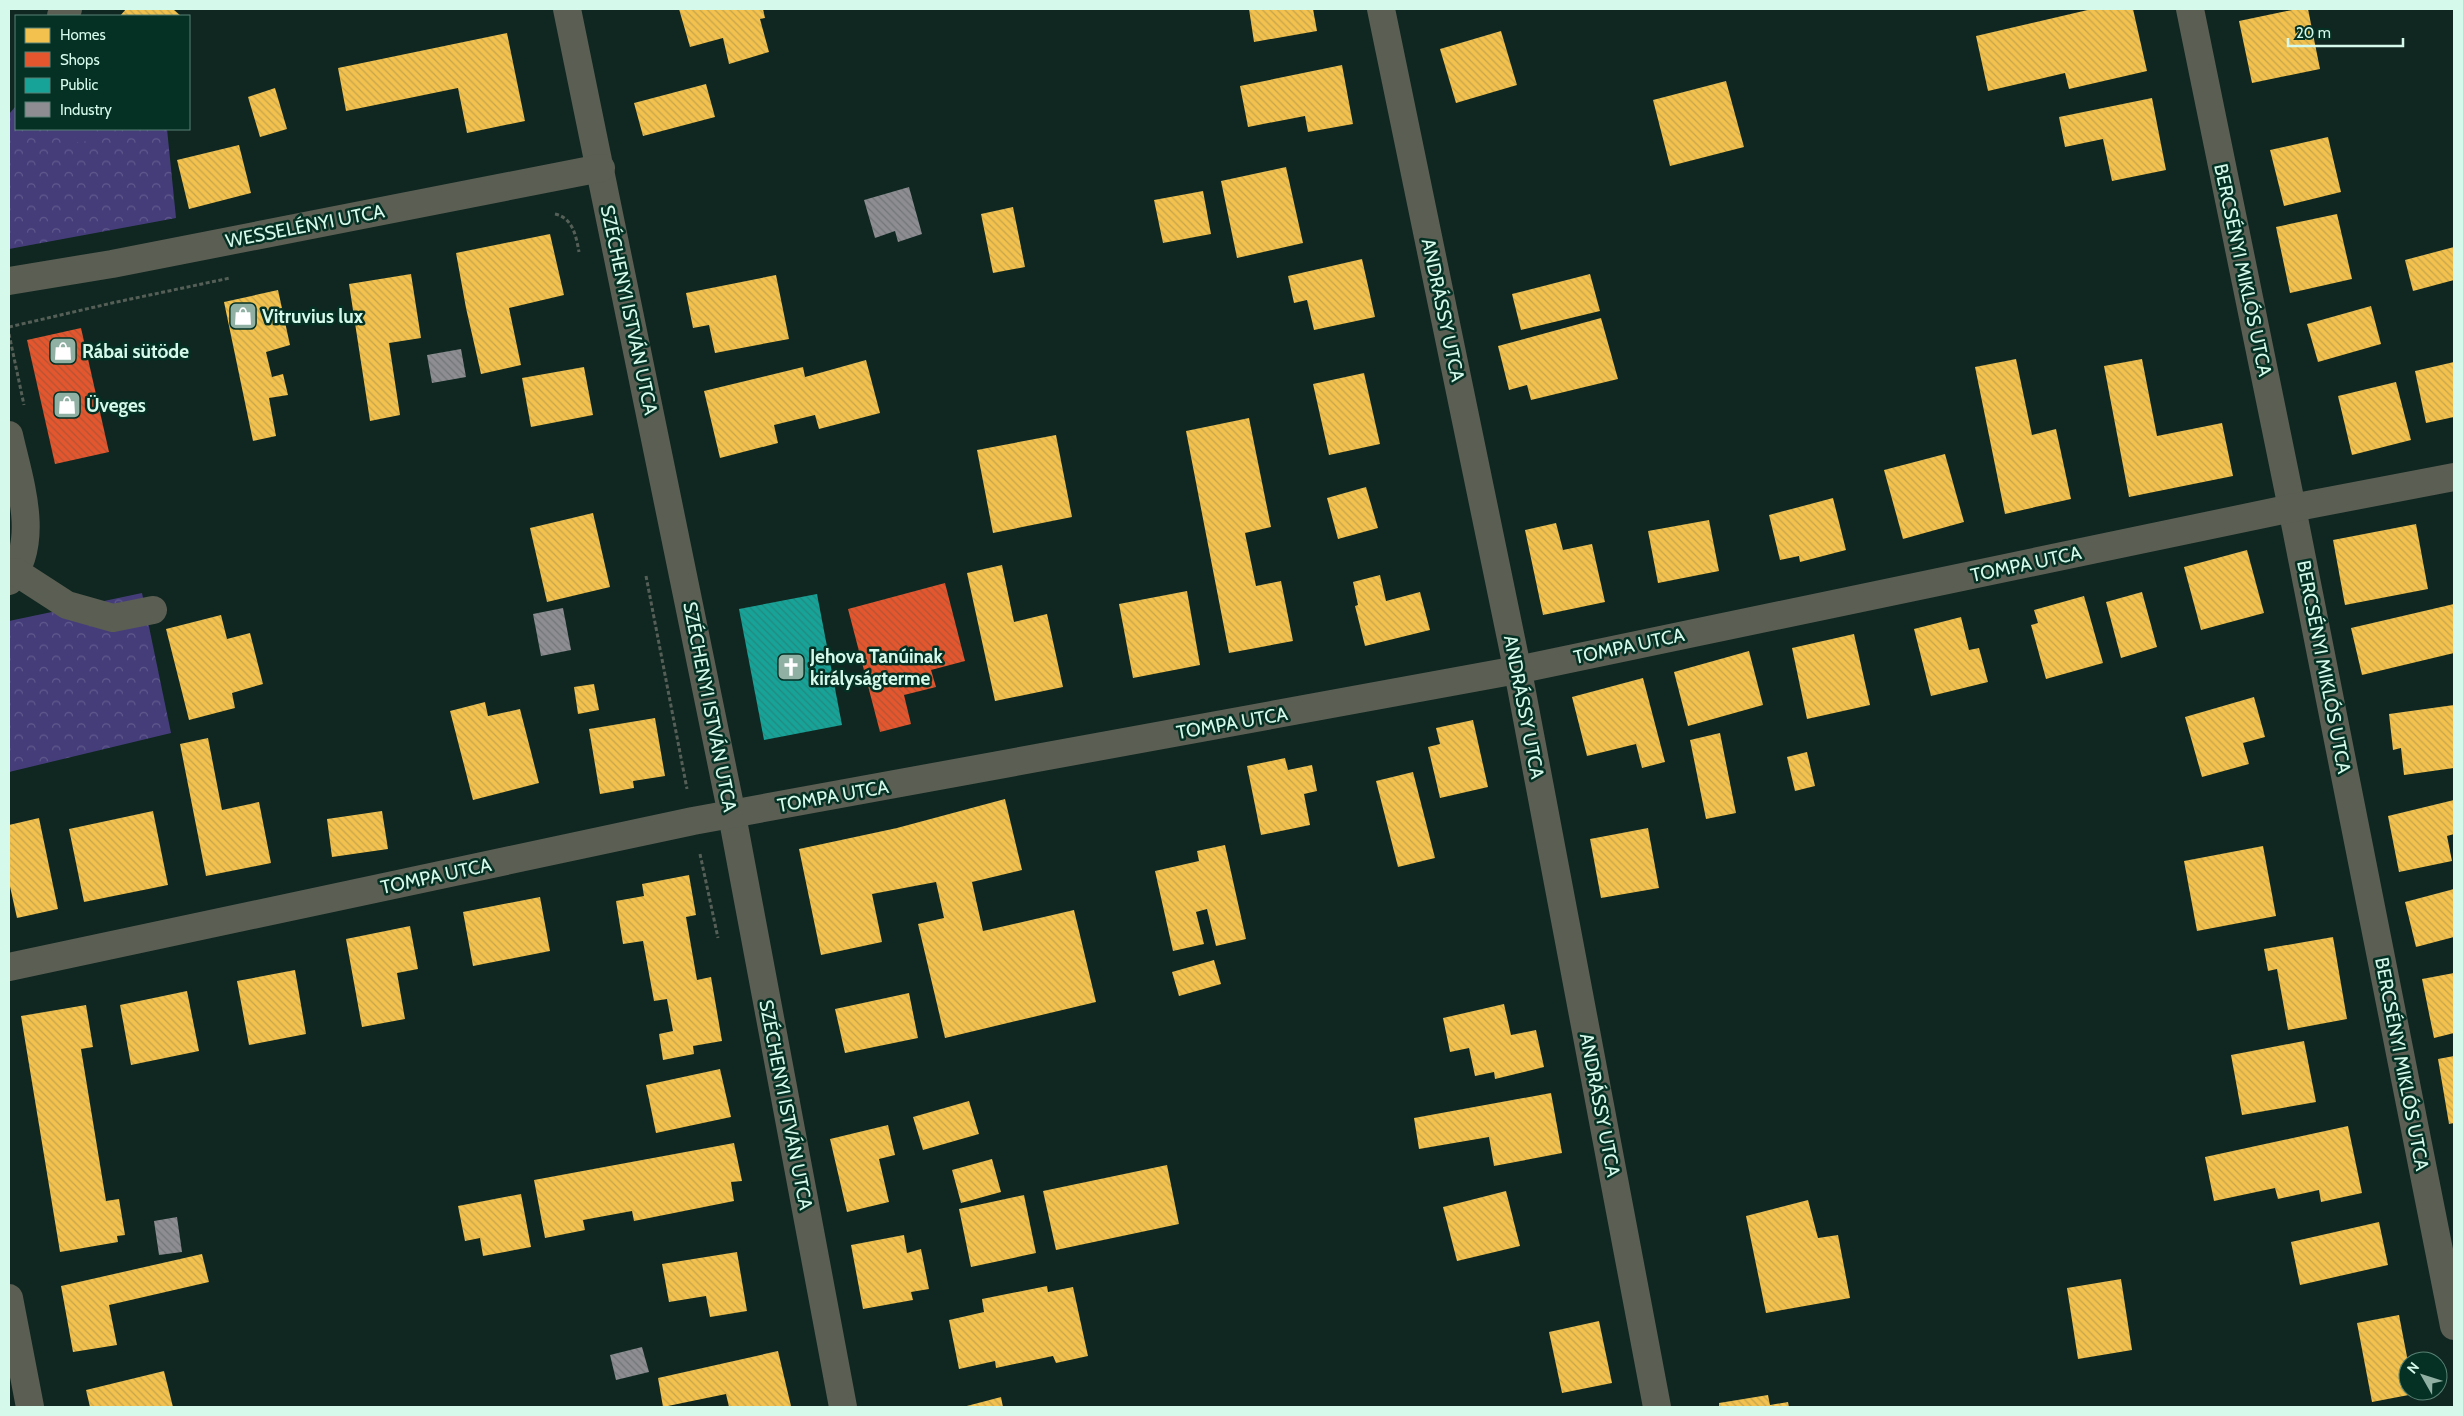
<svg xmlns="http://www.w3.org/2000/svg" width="2463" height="1416" viewBox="0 0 2463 1416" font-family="Cabin,sans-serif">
  <defs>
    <pattern id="park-crowns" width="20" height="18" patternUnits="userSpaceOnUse" patternTransform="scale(1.25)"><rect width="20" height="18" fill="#453d7a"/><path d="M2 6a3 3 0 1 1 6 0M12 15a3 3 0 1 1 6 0" fill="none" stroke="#5f5a8d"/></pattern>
    <pattern id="homes-back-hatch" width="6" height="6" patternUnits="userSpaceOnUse" patternTransform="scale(1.25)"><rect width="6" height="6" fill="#f2c14e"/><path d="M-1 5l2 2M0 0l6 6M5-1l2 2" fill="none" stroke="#c6a44c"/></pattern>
    <pattern id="shops-back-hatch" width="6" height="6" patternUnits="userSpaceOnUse" patternTransform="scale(1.25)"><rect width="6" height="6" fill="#e4572e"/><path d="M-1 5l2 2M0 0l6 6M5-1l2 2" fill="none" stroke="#b35335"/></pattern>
    <pattern id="public-back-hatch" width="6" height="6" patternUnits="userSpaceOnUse" patternTransform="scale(1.25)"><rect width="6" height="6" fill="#17a398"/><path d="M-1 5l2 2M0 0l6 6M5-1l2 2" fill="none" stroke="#23897f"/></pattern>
    <pattern id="industry-back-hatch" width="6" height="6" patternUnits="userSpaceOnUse" patternTransform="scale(1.25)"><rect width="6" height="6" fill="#8d8d92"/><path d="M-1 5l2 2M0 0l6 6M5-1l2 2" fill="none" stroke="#727677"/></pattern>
  </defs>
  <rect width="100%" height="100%" fill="#0f2720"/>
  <g fill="url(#park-crowns)">
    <path d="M 16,106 L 16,129 L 167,129 L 176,218 L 9,249 L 9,114 Z"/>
    <path d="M 142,593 L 171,733 L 9,772 L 9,621 Z"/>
  </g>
  <path fill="#453d7a" d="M 61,129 L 97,129 L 81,145 Z"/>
  <g fill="url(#homes-back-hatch)">
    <path d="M 126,9 L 173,9 L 181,16 L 120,16 Z"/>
    <path d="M 679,9 L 763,9 L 765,18 L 760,19 L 769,52 L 729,64 L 723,38 L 690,47 Z"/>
    <path d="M 1249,9 L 1313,9 L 1317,31 L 1254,42 Z"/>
    <path d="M 2092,9 L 2133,9 L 2147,71 L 2069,89 L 2065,73 L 1988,91 L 1976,36 Z"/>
    <path d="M 2297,9 L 2308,9 L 2320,69 L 2252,83 L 2239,21 Z"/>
    <path d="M 1501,31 L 1517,85 L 1456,103 L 1440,49 Z"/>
    <path d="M 507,33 L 525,121 L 467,133 L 458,88 L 346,111 L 338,68 Z"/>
    <path d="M 1342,65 L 1353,124 L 1308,132 L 1305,116 L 1248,127 L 1240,86 Z"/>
    <path d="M 1726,81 L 1744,147 L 1670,166 L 1653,100 Z"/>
    <path d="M 706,84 L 715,117 L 643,136 L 634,103 Z"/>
    <path d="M 275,88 L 287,129 L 260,137 L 248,97 Z"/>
    <path d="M 2152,98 L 2166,170 L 2112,181 L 2103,139 L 2065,147 L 2059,117 Z"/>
    <path d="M 2328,137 L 2341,192 L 2284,206 L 2270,150 Z"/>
    <path d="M 239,145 L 251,193 L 189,209 L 177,160 Z"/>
    <path d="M 1286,167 L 1303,243 L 1237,258 L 1221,181 Z"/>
    <path d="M 1203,191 L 1211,234 L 1163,243 L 1154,200 Z"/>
    <path d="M 1013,207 L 1025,267 L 993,273 L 981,214 Z"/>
    <path d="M 2337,214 L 2352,279 L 2290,293 L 2276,227 Z"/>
    <path d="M 550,234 L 564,295 L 509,308 L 521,365 L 481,374 L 466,308 L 456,253 Z"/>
    <path d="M 2454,247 L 2454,280 L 2413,291 L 2405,260 Z"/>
    <path d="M 1362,259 L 1375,317 L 1314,330 L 1307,300 L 1294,303 L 1288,276 Z"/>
    <path d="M 411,274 L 421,338 L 389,343 L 400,415 L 370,421 L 349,284 Z"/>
    <path d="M 1590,274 L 1600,311 L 1521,330 L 1512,294 Z"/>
    <path d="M 776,275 L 789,339 L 715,353 L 709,325 L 693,328 L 686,293 Z"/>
    <path d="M 278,290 L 290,345 L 266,352 L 272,377 L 283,374 L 288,395 L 269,398 L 276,436 L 253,441 L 224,302 Z"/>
    <path d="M 2371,306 L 2381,344 L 2318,362 L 2307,324 Z"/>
    <path d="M 1601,318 L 1618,379 L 1531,400 L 1527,385 L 1509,390 L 1498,346 Z"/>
    <path d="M 2016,359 L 2032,435 L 2056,429 L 2071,499 L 2005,514 L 1975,367 Z"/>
    <path d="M 2142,359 L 2157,436 L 2222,423 L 2233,476 L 2129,497 L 2104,366 Z"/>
    <path d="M 866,360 L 880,413 L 819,429 L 815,415 L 774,425 L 778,443 L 720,458 L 704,391 L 803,367 L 805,377 Z"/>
    <path d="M 2454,362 L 2454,417 L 2426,423 L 2415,371 Z"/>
    <path d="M 584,367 L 593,415 L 531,427 L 522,378 Z"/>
    <path d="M 1364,373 L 1380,444 L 1329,455 L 1313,384 Z"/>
    <path d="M 2396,382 L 2411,440 L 2352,455 L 2338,396 Z"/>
    <path d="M 1249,418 L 1271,527 L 1245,533 L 1256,586 L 1281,581 L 1293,641 L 1229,653 L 1186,431 Z"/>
    <path d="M 1056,435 L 1072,517 L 993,533 L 977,450 Z"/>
    <path d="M 1945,454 L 1964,522 L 1903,539 L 1884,470 Z"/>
    <path d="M 1366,487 L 1378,528 L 1338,539 L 1327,498 Z"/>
    <path d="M 1833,498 L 1846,550 L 1800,562 L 1799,556 L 1780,560 L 1769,515 Z"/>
    <path d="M 593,513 L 610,587 L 547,602 L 530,528 Z"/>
    <path d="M 1709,520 L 1719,571 L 1658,583 L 1648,531 Z"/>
    <path d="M 1556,523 L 1563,550 L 1592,544 L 1605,602 L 1543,615 L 1525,530 Z"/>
    <path d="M 2416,524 L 2428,589 L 2345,605 L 2333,540 Z"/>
    <path d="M 2247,550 L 2264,613 L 2201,630 L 2184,567 Z"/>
    <path d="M 1002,565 L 1014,622 L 1047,614 L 1063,687 L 995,701 L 967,573 Z"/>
    <path d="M 1380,575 L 1386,601 L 1420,592 L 1430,630 L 1365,646 L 1355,606 L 1358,605 L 1353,582 Z"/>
    <path d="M 1187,591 L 1200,665 L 1133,678 L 1119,604 Z"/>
    <path d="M 2142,592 L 2157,647 L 2121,658 L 2106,602 Z"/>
    <path d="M 2084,596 L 2103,663 L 2046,679 L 2031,625 L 2038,623 L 2034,610 Z"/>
    <path d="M 2454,604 L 2454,653 L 2362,675 L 2351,628 Z"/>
    <path d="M 221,615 L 227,639 L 250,633 L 263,684 L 232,693 L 235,708 L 189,720 L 166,629 Z"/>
    <path d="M 1961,617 L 1969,650 L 1979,648 L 1988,682 L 1931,696 L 1914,629 Z"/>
    <path d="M 1854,634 L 1870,705 L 1807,719 L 1792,648 Z"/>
    <path d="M 1749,651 L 1763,705 L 1688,726 L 1674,672 Z"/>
    <path d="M 1643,678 L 1665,762 L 1642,768 L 1636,744 L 1587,756 L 1572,697 Z"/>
    <path d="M 594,684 L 599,710 L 578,714 L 574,687 Z"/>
    <path d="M 2254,697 L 2265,737 L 2243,743 L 2249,764 L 2202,777 L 2185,717 Z"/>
    <path d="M 485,702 L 488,716 L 520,709 L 539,783 L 473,800 L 450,711 Z"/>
    <path d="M 2454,705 L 2454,768 L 2404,775 L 2401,748 L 2393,750 L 2389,714 Z"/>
    <path d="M 655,718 L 665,776 L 633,781 L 634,788 L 600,794 L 589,729 Z"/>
    <path d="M 1473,720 L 1488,787 L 1440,798 L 1428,747 L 1440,744 L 1436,728 Z"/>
    <path d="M 1720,733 L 1736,813 L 1706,819 L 1690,740 Z"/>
    <path d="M 208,738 L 222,810 L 259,802 L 271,863 L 206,876 L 180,744 Z"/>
    <path d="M 1807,752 L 1815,786 L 1795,791 L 1787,757 Z"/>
    <path d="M 1285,758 L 1288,770 L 1312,765 L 1317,791 L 1304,794 L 1310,825 L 1261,835 L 1247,766 Z"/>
    <path d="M 1413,772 L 1435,858 L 1398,867 L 1376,781 Z"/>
    <path d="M 1005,799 L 1022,870 L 972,882 L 983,931 L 1074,910 L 1096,1002 L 945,1038 L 918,924 L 944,918 L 936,882 L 872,894 L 882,942 L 821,955 L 799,849 L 897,828 Z"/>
    <path d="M 2454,800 L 2454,834 L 2447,836 L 2452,861 L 2399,872 L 2388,816 Z"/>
    <path d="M 153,811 L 168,885 L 84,902 L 69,829 Z"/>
    <path d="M 382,811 L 388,849 L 332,857 L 327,819 Z"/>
    <path d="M 39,818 L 58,909 L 17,918 L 9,882 L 9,825 Z"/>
    <path d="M 1648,828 L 1659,888 L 1601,898 L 1590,839 Z"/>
    <path d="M 1225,845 L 1246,939 L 1216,946 L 1207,909 L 1196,912 L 1204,944 L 1173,951 L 1155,871 L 1199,861 L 1197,851 Z"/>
    <path d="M 2263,846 L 2276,916 L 2197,931 L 2184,861 Z"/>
    <path d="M 689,875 L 696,915 L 686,917 L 697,980 L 711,977 L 722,1041 L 693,1046 L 694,1054 L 663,1060 L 659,1034 L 673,1031 L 667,999 L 654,1001 L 643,941 L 623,944 L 616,901 L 644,896 L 642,884 Z"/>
    <path d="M 2454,889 L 2454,937 L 2416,947 L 2405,902 Z"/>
    <path d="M 540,897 L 550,951 L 473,966 L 463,912 Z"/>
    <path d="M 410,926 L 418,969 L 397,973 L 405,1019 L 362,1027 L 346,939 Z"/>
    <path d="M 2333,937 L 2347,1019 L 2288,1030 L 2277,969 L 2268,971 L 2264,949 Z"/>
    <path d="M 1214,960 L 1221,984 L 1179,996 L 1172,972 Z"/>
    <path d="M 295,970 L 306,1034 L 249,1045 L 237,981 Z"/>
    <path d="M 2454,973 L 2454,1033 L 2434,1038 L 2422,979 Z"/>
    <path d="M 187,991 L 199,1051 L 131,1065 L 120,1005 Z"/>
    <path d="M 909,993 L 918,1038 L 845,1053 L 835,1009 Z"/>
    <path d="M 1504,1004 L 1511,1035 L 1536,1030 L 1544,1067 L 1495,1079 L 1494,1072 L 1475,1076 L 1469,1048 L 1450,1052 L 1443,1018 Z"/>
    <path d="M 86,1005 L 93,1047 L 81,1049 L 106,1201 L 119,1199 L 125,1235 L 117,1236 L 118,1242 L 60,1252 L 21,1016 Z"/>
    <path d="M 2304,1041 L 2316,1102 L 2242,1115 L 2231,1055 Z"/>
    <path d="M 2454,1056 L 2454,1123 L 2449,1124 L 2438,1059 Z"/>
    <path d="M 720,1069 L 731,1117 L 656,1133 L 646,1085 Z"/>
    <path d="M 1551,1093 L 1562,1153 L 1494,1166 L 1489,1137 L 1419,1149 L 1414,1118 Z"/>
    <path d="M 969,1101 L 979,1134 L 923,1150 L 913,1117 Z"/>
    <path d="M 888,1125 L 895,1155 L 879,1159 L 889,1202 L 847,1212 L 830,1139 Z"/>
    <path d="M 2348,1126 L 2362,1193 L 2321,1202 L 2319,1190 L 2278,1199 L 2275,1188 L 2214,1201 L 2205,1157 Z"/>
    <path d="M 734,1143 L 742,1181 L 731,1182 L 734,1201 L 634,1221 L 632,1211 L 583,1220 L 585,1230 L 545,1238 L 534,1180 Z"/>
    <path d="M 992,1159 L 1001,1192 L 961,1203 L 952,1170 Z"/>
    <path d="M 1167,1165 L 1179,1224 L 1056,1250 L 1043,1191 Z"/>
    <path d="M 1506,1191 L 1520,1246 L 1457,1261 L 1443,1207 Z"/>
    <path d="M 521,1194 L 531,1247 L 483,1256 L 480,1238 L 465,1241 L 458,1206 Z"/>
    <path d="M 1024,1195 L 1036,1253 L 971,1267 L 959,1209 Z"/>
    <path d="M 1808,1200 L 1818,1238 L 1838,1235 L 1850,1298 L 1766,1313 L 1746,1216 Z"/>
    <path d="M 2379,1222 L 2388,1265 L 2300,1285 L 2291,1242 Z"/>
    <path d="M 904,1235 L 907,1253 L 921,1249 L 929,1289 L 911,1292 L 913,1300 L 863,1309 L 851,1245 Z"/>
    <path d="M 737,1252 L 747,1311 L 710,1317 L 706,1296 L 669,1302 L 662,1264 Z"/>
    <path d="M 202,1254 L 209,1282 L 109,1305 L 117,1345 L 73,1352 L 61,1286 Z"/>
    <path d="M 2121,1279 L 2132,1350 L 2078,1359 L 2067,1288 Z"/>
    <path d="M 1047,1286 L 1048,1292 L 1073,1287 L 1088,1356 L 1056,1363 L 1053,1356 L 996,1368 L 995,1361 L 959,1369 L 949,1320 L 984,1312 L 982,1299 Z"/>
    <path d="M 2399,1315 L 2408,1362 L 2408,1391 L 2414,1391 L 2414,1394 L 2372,1402 L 2357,1323 Z"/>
    <path d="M 1599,1321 L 1612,1383 L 1562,1393 L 1549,1332 Z"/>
    <path d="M 778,1351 L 791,1406 L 729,1407 L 726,1394 L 663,1407 L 658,1378 Z"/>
    <path d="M 164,1371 L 173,1407 L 90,1407 L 86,1390 Z"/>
    <path d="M 1768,1395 L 1770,1405 L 1788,1402 L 1789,1407 L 1719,1407 L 1719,1403 Z"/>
    <path d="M 1001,1397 L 1003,1407 L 963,1407 Z"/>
  </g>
  <g fill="url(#shops-back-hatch)">
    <path d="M 81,328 L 109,452 L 55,464 L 27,340 Z"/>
    <path d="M 945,583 L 965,661 L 931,670 L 936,687 L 904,695 L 911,724 L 880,732 L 848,609 Z"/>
  </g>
  <path fill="url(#public-back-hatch)" d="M 817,594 L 842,725 L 764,740 L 739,609 Z"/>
  <g fill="url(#industry-back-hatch)">
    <path d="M 909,187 L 922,234 L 898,242 L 895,231 L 875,238 L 864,200 Z"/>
    <path d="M 461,349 L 466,377 L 432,383 L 427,355 Z"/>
    <path d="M 563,608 L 571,650 L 541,656 L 533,614 Z"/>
    <path d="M 177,1217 L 182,1252 L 159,1255 L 154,1221 Z"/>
    <path d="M 642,1347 L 649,1372 L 616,1380 L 610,1355 Z"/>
  </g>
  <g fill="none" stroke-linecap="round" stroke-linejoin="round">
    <g stroke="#555f57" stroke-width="3" stroke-dasharray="4 2.5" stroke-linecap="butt">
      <path d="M 555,214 C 573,218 576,236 579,252"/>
      <path d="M 9,327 L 112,303 L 230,278"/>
      <path d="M 9,334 L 24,405"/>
      <path d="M 646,576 L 687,789"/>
      <path d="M 700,854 L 718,938"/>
    </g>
    <g stroke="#5b5e53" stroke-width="28">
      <path d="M 567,9 L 732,815 L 843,1407"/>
      <path d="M 1381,9 L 1521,687 L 1657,1407"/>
      <path d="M 2190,9 L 2292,508 L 2454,1326"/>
      <path d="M 61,16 L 68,9"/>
      <path d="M 9,281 L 112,264 L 601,168"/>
      <path d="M 9,435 C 19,480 41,541 9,581"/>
      <path d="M 16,572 L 67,605 L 113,618 L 153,610"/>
      <path d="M 9,967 L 693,821 L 1517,670 L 2292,508 L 2454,477"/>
      <path d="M 9,1298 L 30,1407"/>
    </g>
  </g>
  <defs>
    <symbol id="shop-square" viewBox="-11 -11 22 22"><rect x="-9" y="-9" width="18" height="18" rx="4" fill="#90b0a4" stroke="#053124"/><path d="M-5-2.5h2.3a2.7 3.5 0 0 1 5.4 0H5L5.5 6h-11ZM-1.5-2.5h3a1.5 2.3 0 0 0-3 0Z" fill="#fff"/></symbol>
    <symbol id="church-square" viewBox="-11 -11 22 22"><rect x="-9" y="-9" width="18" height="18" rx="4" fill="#90b0a4" stroke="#053124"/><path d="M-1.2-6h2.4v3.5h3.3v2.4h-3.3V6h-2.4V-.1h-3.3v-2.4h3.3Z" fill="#fff"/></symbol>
  </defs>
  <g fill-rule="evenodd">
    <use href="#shop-square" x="227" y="300" width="32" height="32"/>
    <use href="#shop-square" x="47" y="335" width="32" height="32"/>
    <use href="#shop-square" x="51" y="389" width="32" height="32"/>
    <use href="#church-square" x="775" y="651" width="32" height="32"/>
  </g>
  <g text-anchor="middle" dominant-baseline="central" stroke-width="5" stroke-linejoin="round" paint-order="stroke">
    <g font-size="19" fill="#d5faeb" stroke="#053124">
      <text transform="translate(305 226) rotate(-11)">WESSELÉNYI UTCA</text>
      <text transform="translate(2243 270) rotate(78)">BERCSÉNYI MIKLÓS UTCA</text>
      <text transform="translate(629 310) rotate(78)">SZÉCHENYI ISTVÁN UTCA</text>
      <text transform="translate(1443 310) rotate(78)">ANDRÁSSY UTCA</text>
      <text transform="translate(2026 564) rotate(-12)">TOMPA UTCA</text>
      <text transform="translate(1629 646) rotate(-12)">TOMPA UTCA</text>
      <text transform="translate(2324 667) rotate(79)">BERCSÉNYI MIKLÓS UTCA</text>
      <text transform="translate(710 707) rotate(79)">SZÉCHENYI ISTVÁN UTCA</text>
      <text transform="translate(1524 707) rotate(79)">ANDRÁSSY UTCA</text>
      <text transform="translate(1232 723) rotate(-10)">TOMPA UTCA</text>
      <text transform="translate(833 796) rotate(-10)">TOMPA UTCA</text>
      <text transform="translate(436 876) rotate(-12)">TOMPA UTCA</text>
      <text transform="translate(2402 1064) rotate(79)">BERCSÉNYI MIKLÓS UTCA</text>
      <text transform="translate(786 1105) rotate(79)">SZÉCHENYI ISTVÁN UTCA</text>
      <text transform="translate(1600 1105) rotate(79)">ANDRÁSSY UTCA</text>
    </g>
    <g font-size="19" font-weight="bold" fill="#d5faeb" stroke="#053124" text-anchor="start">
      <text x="262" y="316">Vitruvius lux</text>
      <text x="82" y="351">Rábai sütöde</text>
      <text x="86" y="405">Üveges</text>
      <text x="810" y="656">Jehova Tanúinak<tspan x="810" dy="22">királyságterme</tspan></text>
    </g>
  </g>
  <rect width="2463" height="1416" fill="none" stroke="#d5faeb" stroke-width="20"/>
  <rect x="15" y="15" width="175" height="115" fill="#053124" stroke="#588174"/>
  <rect x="25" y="28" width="25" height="15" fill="#f2c14e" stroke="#588174"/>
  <text x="60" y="40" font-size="15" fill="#d5faeb">Homes</text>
  <rect x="25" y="52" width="25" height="15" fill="#e4572e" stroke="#588174"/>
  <text x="60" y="65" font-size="15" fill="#d5faeb">Shops</text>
  <rect x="25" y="78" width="25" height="15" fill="#17a398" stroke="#588174"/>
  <text x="60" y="90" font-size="15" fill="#d5faeb">Public</text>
  <rect x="25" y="102" width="25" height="15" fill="#8d8d92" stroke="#588174"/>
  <text x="60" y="115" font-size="15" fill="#d5faeb">Industry</text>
  <g transform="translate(2423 1376) rotate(309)"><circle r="24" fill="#053124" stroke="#588174"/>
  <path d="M0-4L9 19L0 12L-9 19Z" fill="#90b0a4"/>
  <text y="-8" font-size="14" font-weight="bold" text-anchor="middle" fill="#d5faeb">N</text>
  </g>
  <path d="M2288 38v8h115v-8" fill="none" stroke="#d5faeb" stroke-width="2.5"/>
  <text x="2296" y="38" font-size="15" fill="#d5faeb" stroke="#053124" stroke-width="4" paint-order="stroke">20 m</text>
</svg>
